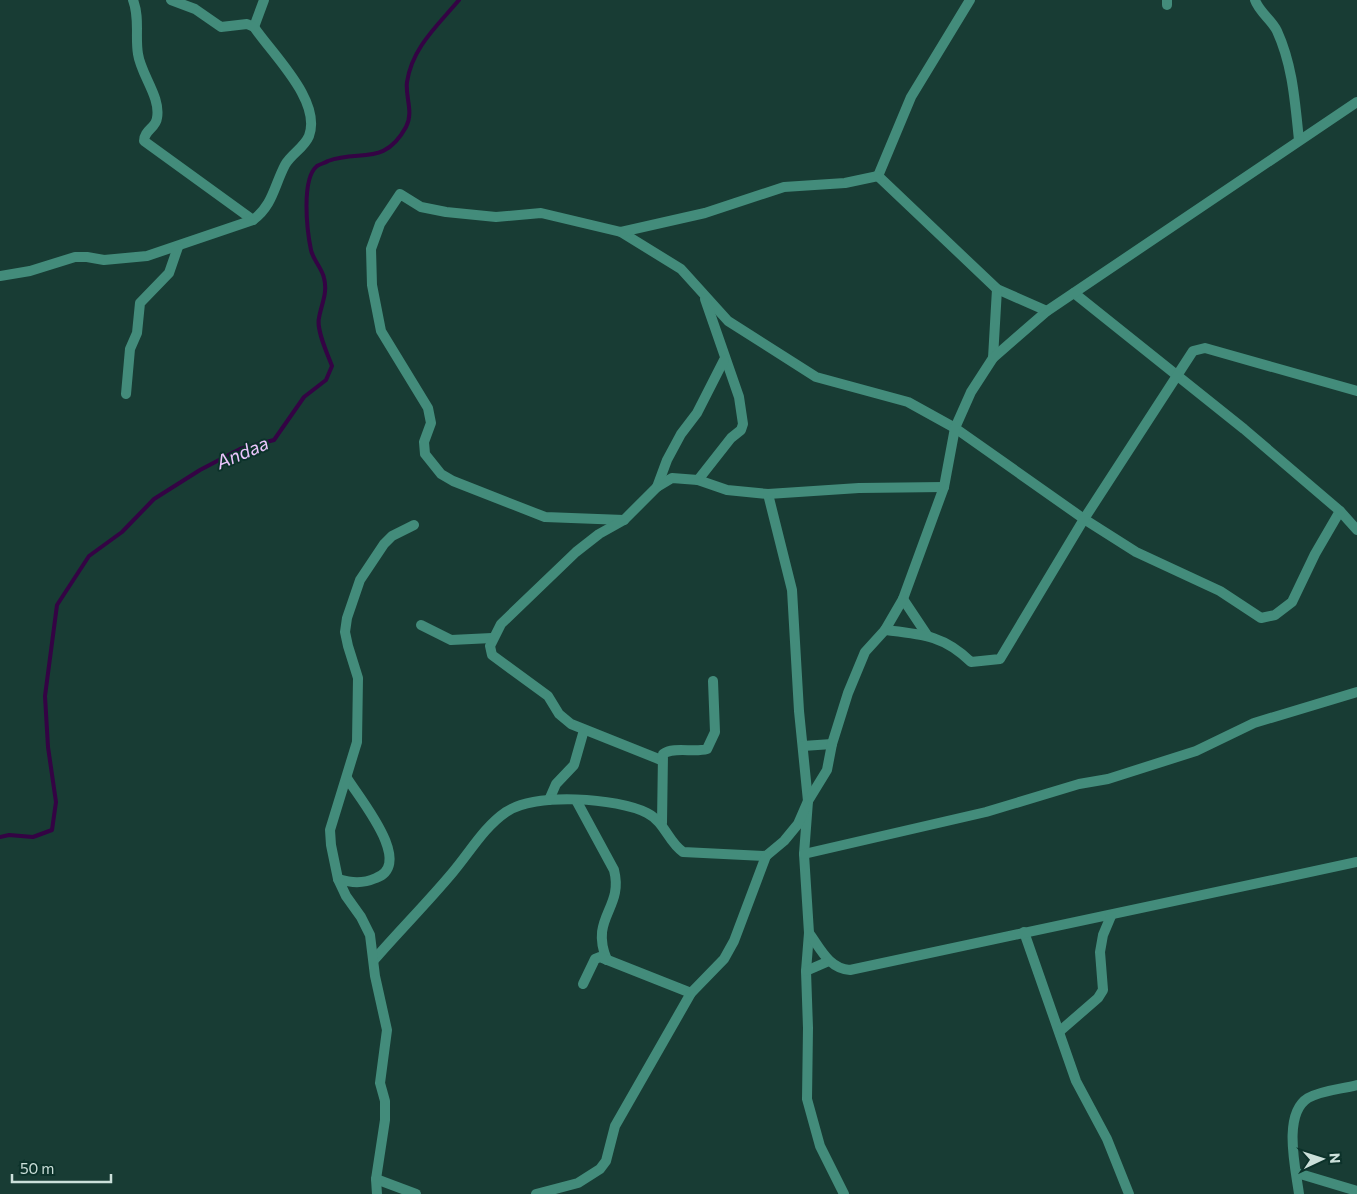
<svg xmlns="http://www.w3.org/2000/svg" width="1357" height="1194" viewBox="0 0 1357 1194" font-family="Commissioner,sans-serif">
  <rect width="100%" height="100%" fill="#183c34"/>
  <g fill="none" stroke-linecap="round" stroke-linejoin="round">
    <path stroke="#340344" stroke-width="4" d="M 0,837 L 9,835 L 33,837 L 52,830 L 56,802 L 48,747 L 45,696 L 57,605 L 89,556 L 122,532 L 154,499 L 200,470 L 240,449 L 274,440 L 304,397 L 326,380 L 332,366 C 328,355 316,330 319,318 C 321,305 328,293 324,278 C 322,268 313,260 311,250 C 307,231 301,179 317,166 C 320,164 325,163 328,161 C 360,149 384,167 406,127 C 414,112 405,97 407,82 C 412,48 437,26 459,0"/>
    <g stroke="#438c7b" stroke-width="10">
      <path d="M 133,0 C 140,18 135,36 138,54 C 141,75 161,97 157,118 C 156,128 144,130 144,141 L 253,220"/>
      <path d="M 1167,0 L 1167,5"/>
      <path d="M 1255,0 C 1259,12 1272,20 1277,31 C 1293,66 1295,103 1299,140"/>
      <path d="M 254,27 L 264,0"/>
      <path d="M 878,176 L 997,289 L 1047,311"/>
      <path d="M 878,176 L 911,97 L 970,0"/>
      <path d="M 621,232 L 681,269 L 728,321 L 816,377 L 908,402 L 955,428 L 1084,519 L 1136,552 L 1220,591 L 1261,618 L 1275,615 L 1292,602 L 1315,554 L 1340,511"/>
      <path d="M 0,276 L 30,271 L 75,257 L 87,257 L 104,260 L 147,256 L 253,220 C 273,205 274,186 285,165 C 291,154 304,148 309,136 C 322,101 273,55 254,27 L 247,24 L 221,27 L 195,9 L 171,0"/>
      <path d="M 1074,293 L 1244,429 L 1340,511 L 1357,530"/>
      <path d="M 993,358 L 997,289"/>
      <path d="M 126,394 L 130,349 L 137,333 L 140,303 L 169,273 L 178,247"/>
      <path d="M 698,480 L 731,438 L 741,430 L 743,424 L 739,397 L 705,299"/>
      <path d="M 657,487 L 667,460 L 681,434 L 697,413 L 724,360"/>
      <path d="M 768,494 L 792,590 L 799,711 L 808,801 L 804,854 L 809,933 L 806,971 L 808,1028 L 807,1099 L 820,1146 L 844,1194"/>
      <path d="M 624,520 L 545,517 L 453,481 L 441,474 L 425,454 L 424,442 L 431,423 L 428,408 L 381,331 L 372,285 L 371,249 L 380,224 L 400,194 L 421,207 L 446,212 L 496,217 L 541,213 L 621,232 L 705,213 L 784,187 L 845,183 L 878,176"/>
      <path d="M 903,599 L 927,635"/>
      <path d="M 421,625 L 451,640 L 492,638"/>
      <path d="M 885,630 C 921,634 944,635 971,662 L 1000,659 L 1084,519 L 1193,351 L 1205,348 L 1357,391"/>
      <path d="M 803,746 L 832,744"/>
      <path d="M 661,760 L 571,724 L 559,714 L 548,696 L 492,655 L 490,646 L 501,624 L 576,552 L 599,534 L 624,520 L 657,487 L 672,478 L 698,480 L 727,490 L 768,494 L 859,488 L 944,487"/>
      <path d="M 549,800 L 556,784 L 574,765 L 584,730"/>
      <path d="M 576,800 L 614,870 C 624,909 589,917 607,960"/>
      <path d="M 662,823 L 663,754 C 674,746 694,753 707,749 L 715,732 L 713,681"/>
      <path d="M 804,854 L 986,812 L 1079,784 L 1108,779 L 1196,751 L 1254,723 L 1357,692"/>
      <path d="M 338,879 C 352,883 362,884 376,878 C 415,864 359,798 347,778"/>
      <path d="M 1024,932 L 1076,1081 L 1107,1139 L 1129,1194"/>
      <path d="M 809,933 C 820,948 829,969 850,970 L 1357,862"/>
      <path d="M 374,960 C 400,930 428,902 453,872 C 470,852 484,827 506,812 C 535,792 617,798 647,813 C 665,822 668,842 683,852 L 766,856 L 784,841 L 798,824 L 808,801 L 827,770 L 832,744 L 848,693 L 865,652 L 885,630 L 903,599 L 944,487 L 955,428 L 971,392 L 993,358 L 1047,311 L 1357,102"/>
      <path d="M 806,971 L 829,961"/>
      <path d="M 583,984 L 595,959 L 600,957 L 691,993"/>
      <path d="M 1060,1031 L 1098,998 L 1103,990 L 1100,952 L 1103,935 L 1111,916"/>
      <path d="M 1297,1173 L 1357,1191"/>
      <path d="M 376,1179 L 416,1194"/>
      <path d="M 377,1194 L 376,1179 L 385,1120 L 385,1101 L 380,1083 L 387,1030 L 375,976 L 370,935 L 361,917 L 346,896 L 338,879 L 331,845 L 330,830 L 357,742 L 358,678 L 348,646 L 345,632 L 347,618 L 360,580 L 384,544 L 392,536 L 414,525"/>
      <path d="M 536,1194 L 578,1183 L 600,1169 L 606,1161 L 615,1126 L 691,993 L 724,959 L 734,941 L 766,856"/>
      <path d="M 1299,1194 C 1296,1170 1282,1114 1308,1098 C 1322,1090 1342,1089 1357,1085"/>
    </g>
  </g>
  <g text-anchor="middle" dominant-baseline="central" stroke-width="4" stroke-linejoin="round" paint-order="stroke">
    <g font-size="19" font-style="italic" fill="#edc6fe" stroke="#0c322a">
      <text transform="translate(242 452) rotate(-23)">Andaa</text>
    </g>
  </g>
  <g transform="translate(1322 1159) rotate(86)" stroke="#0c322a" stroke-width="4" paint-order="stroke">
  <path d="M0-4L9 19L0 12L-9 19Z" fill="#cce0da"/>
  <text y="-8" font-size="14" font-weight="bold" text-anchor="middle" fill="#cce0da">N</text>
  </g>
  <path d="M12 1174v8h99v-8" fill="none" stroke="#cce0da" stroke-width="2.5"/>
  <text x="20" y="1174" font-size="15" fill="#cce0da" stroke="#0c322a" stroke-width="4" paint-order="stroke">50 m</text>
</svg>
